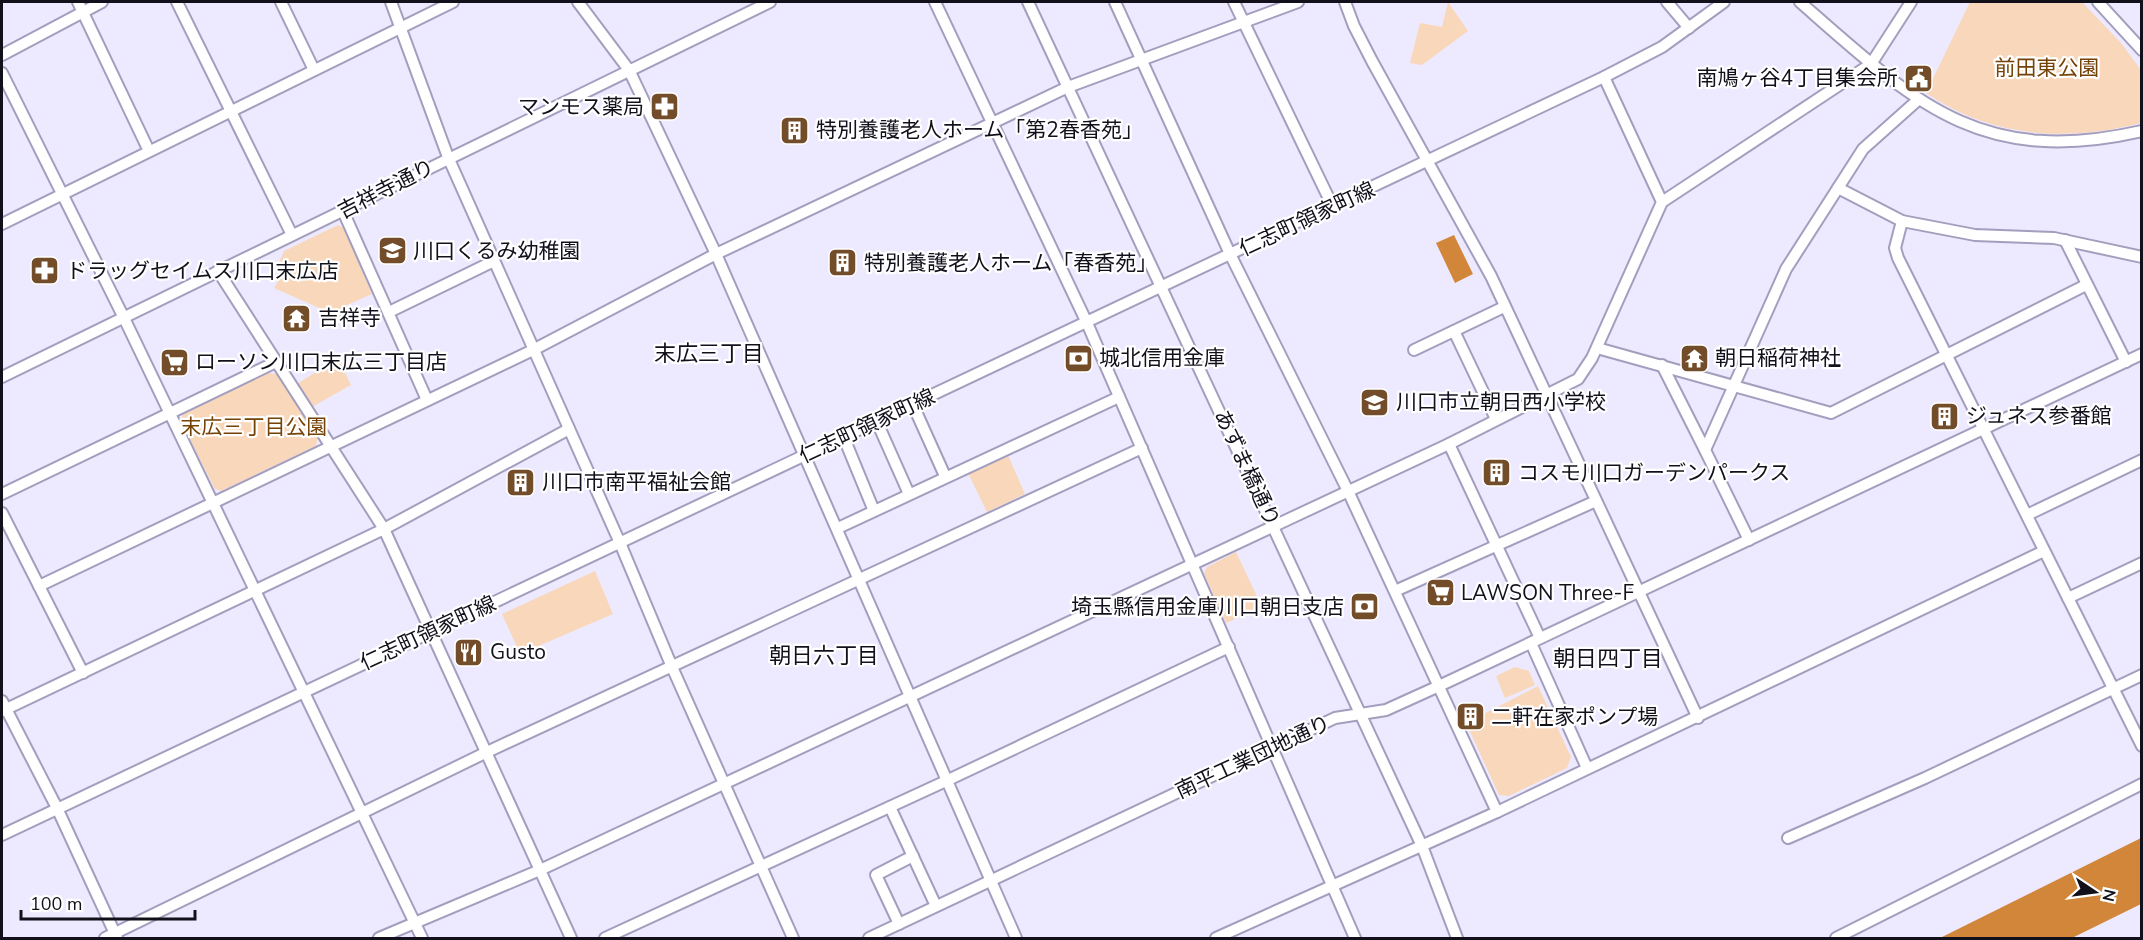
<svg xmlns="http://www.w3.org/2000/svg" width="2143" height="940" viewBox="0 0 2143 940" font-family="'Nunito Sans','Noto Sans JP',sans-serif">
  <rect width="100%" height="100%" fill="#edeaff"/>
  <g fill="#f9d7ba">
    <path d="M 1448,2 L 1468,31 L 1422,65 L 1410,63 L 1420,23 L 1442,27 Z"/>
    <path d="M 1970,2 L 2082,2 L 2121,43 L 2141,70 L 2141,123 C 2066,142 1992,138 1926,93 Z"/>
    <path d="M 338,225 L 344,228 L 372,294 L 347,305 L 342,318 L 274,288 L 284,272 L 277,267 L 284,251 Z"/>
    <path d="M 338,358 L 351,385 L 312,407 L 297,384 Z"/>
    <path d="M 267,373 L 277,374 L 318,437 L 316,446 L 221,491 L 215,489 L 181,422 L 183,414 Z"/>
    <path d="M 1007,453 L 1025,494 L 987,512 L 967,471 Z"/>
    <path d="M 1236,552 L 1262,607 L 1226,623 L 1204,573 L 1207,567 Z"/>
    <path d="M 595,571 L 613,614 L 520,654 L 502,614 Z"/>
    <path d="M 1515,667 L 1529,671 L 1535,685 L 1505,698 L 1496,676 Z"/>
    <path d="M 1538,686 L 1571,757 L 1567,768 L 1509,796 L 1499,795 L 1466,723 Z"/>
  </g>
  <g fill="#d18639">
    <path d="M 1454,235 L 1473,274 L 1455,283 L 1436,243 Z"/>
    <path d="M 2141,838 L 2141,904 L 2072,938 L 1940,938 Z"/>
  </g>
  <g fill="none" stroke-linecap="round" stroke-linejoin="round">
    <defs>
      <g id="minor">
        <path d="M 78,2 L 149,151"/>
        <path d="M 177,2 L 292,235"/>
        <path d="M 281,2 L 314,70"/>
        <path d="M 391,2 L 448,157 L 620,543 L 672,667 L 793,938"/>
        <path d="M 578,2 L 629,70 L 716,254 L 1016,938"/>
        <path d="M 935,2 L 1087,323 L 1355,938"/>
        <path d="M 1028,2 L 1422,846 L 1457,938"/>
        <path d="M 1115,2 L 1231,256 L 1348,491 L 1497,812"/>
        <path d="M 1234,2 L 1333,207"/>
        <path d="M 1345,2 L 1354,26 L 1372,61 L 1491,276 L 1698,718"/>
        <path d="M 1667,2 L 1689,28"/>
        <path d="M 1800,2 C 1914,102 1979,168 2142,131"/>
        <path d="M 2098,2 L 2142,50"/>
        <path d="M 2,55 L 102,2"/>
        <path d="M 2,73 L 124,318 L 422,938"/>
        <path d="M 1838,188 L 1902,221 L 1975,235 L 2054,238 L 2142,257"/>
        <path d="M 1662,202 L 1871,64 L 1911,2"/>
        <path d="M 343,211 L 427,400"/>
        <path d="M 1902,221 L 1895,248 L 1898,258 L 2142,746"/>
        <path d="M 2,224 L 453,2"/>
        <path d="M 2065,240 L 2126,362"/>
        <path d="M 218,271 L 384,529 L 571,938"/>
        <path d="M 389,312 L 494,261"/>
        <path d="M 1454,331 L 1496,419"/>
        <path d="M 1597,348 L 1831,413 L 2086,285"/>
        <path d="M 1414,350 L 1504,307"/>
        <path d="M 1662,365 L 1705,450"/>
        <path d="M 2,377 L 770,2"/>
        <path d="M 913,405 L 945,476"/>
        <path d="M 877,422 L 909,494"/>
        <path d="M 844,438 L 874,511"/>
        <path d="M 1449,444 L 1540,638"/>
        <path d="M 2,494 L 276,362"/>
        <path d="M 2,513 L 83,673"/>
        <path d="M 2027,515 L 2142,460"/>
        <path d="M 838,528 L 1119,397"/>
        <path d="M 1749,540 L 1705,450 L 1786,269 L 1863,149 L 1919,99"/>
        <path d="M 39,586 L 533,350 L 716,254 L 1068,87 L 1298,2"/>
        <path d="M 1395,591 L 1596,501"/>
        <path d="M 2068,598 L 2142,563"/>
        <path d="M 1531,643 L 1587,768"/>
        <path d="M 2,701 L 57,808 L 117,938"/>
        <path d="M 2,711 L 384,529 L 569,429"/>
        <path d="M 890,807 L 936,906"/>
        <path d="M 2,835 L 1604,77 L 1662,47 L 1724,2"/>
        <path d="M 1788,838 L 1925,778 L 2142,675"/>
        <path d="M 899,924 L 876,875 L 913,856"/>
        <path d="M 105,938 L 487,752 L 1142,448"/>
        <path d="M 379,938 L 540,870 L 1449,444 L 1578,379 L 1592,358 L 1662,202 L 1604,77"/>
        <path d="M 605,938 L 946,781 L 1229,647"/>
        <path d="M 869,938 L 1335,718 L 1386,710 L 1439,686 L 2142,354"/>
        <path d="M 1216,938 L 1497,812 L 2044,551"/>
        <path d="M 1836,938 L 2142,784"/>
      </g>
    </defs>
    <use href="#minor" stroke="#a39ebe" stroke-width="14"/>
    <use href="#minor" stroke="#fff" stroke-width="10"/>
  </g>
  <defs>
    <symbol id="civic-square" viewBox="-11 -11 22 22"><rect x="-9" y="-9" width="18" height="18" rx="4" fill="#734d2a" stroke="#fff"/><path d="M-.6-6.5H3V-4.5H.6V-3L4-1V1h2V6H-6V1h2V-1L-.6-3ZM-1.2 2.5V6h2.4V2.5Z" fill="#fff"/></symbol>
    <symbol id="pharmacy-square" viewBox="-11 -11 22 22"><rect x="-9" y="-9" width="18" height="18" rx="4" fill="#734d2a" stroke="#fff"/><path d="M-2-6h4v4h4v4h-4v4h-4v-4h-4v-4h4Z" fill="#fff"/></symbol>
    <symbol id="building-square" viewBox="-11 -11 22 22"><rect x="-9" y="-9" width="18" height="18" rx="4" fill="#734d2a" stroke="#fff"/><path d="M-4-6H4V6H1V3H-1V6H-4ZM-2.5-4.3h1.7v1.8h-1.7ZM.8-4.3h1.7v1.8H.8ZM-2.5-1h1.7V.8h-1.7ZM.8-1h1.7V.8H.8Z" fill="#fff"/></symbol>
    <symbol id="school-square" viewBox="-11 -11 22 22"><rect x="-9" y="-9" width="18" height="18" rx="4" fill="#734d2a" stroke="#fff"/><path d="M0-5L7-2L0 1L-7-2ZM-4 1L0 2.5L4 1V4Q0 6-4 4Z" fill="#fff"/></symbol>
    <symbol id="temple-square" viewBox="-11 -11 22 22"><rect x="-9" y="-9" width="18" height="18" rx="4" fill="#734d2a" stroke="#fff"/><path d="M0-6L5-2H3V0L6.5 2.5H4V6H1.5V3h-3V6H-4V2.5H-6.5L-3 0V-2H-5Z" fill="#fff"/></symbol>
    <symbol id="bank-square" viewBox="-11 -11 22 22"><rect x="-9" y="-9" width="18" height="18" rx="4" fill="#734d2a" stroke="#fff"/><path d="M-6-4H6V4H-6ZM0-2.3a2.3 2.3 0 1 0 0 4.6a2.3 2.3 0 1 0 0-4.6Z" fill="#fff"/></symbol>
    <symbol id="supermarket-square" viewBox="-11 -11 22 22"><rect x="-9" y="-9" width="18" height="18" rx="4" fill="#734d2a" stroke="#fff"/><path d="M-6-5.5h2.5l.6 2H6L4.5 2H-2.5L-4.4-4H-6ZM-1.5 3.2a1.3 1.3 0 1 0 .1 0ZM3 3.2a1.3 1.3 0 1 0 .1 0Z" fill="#fff"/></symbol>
    <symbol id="restaurant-square" viewBox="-11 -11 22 22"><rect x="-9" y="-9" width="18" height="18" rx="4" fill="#734d2a" stroke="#fff"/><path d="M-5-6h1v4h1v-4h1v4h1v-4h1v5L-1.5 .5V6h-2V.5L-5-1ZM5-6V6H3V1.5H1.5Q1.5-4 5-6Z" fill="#fff"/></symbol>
  </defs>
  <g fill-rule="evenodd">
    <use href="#civic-square" x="1902" y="62" width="33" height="33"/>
    <use href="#pharmacy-square" x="648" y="90" width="33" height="33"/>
    <use href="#building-square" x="778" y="114" width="33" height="33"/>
    <use href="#school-square" x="376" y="234" width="33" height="33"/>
    <use href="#building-square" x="826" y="246" width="33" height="33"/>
    <use href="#pharmacy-square" x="28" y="254" width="33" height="33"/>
    <use href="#temple-square" x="280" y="302" width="33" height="33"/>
    <use href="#bank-square" x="1062" y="342" width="33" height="33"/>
    <use href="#temple-square" x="1678" y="342" width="33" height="33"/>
    <use href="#supermarket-square" x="158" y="346" width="33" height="33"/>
    <use href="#school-square" x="1358" y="386" width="33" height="33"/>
    <use href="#building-square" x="1928" y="400" width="33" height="33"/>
    <use href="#building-square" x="1480" y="456" width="33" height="33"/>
    <use href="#building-square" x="504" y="466" width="33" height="33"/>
    <use href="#supermarket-square" x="1424" y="576" width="33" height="33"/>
    <use href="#bank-square" x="1348" y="590" width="33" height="33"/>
    <use href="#restaurant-square" x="452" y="636" width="33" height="33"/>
    <use href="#building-square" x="1454" y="700" width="33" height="33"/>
  </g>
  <g text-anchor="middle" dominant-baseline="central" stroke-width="4.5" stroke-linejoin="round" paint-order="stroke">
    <g font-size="21" fill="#754307" stroke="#fff">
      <text x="2047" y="68">前田東公園</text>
      <text x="254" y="427">末広三丁目公園</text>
    </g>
    <g font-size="21" fill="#12101b" stroke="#fff" text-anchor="start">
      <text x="1898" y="78" text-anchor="end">南鳩ヶ谷4丁目集会所</text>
      <text x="644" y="107" text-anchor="end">マンモス薬局</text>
      <text x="816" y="130">特別養護老人ホーム「第2春香苑」</text>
      <text x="413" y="251">川口くるみ幼稚園</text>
      <text x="864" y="263">特別養護老人ホーム「春香苑」</text>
      <text x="66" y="271">ドラッグセイムス川口末広店</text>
      <text x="318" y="318">吉祥寺</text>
      <text x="1099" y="358">城北信用金庫</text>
      <text x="1715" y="358">朝日稲荷神社</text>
      <text x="195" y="362">ローソン川口末広三丁目店</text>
      <text x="1396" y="402">川口市立朝日西小学校</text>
      <text x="1966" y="416">ジュネス参番館</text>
      <text x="1518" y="473">コスモ川口ガーデンパークス</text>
      <text x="542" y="482">川口市南平福祉会館</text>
      <text x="1461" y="593">LAWSON Three-F</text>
      <text x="1344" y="607" text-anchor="end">埼玉縣信用金庫川口朝日支店</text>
      <text x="490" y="652">Gusto</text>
      <text x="1491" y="717">二軒在家ポンプ場</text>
    </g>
    <g font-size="21" fill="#12101b" stroke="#fff">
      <text transform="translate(386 189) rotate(-27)">吉祥寺通り</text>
      <text transform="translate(1307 219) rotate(-25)">仁志町領家町線</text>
      <text transform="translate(867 426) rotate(-25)">仁志町領家町線</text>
      <text transform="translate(1247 468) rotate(65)">あずま橋通り</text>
      <text transform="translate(428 633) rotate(-25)">仁志町領家町線</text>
      <text transform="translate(1253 757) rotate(-25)">南平工業団地通り</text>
    </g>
    <g font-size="22" fill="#12101b" stroke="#fff">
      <text x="709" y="354">末広三丁目</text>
      <text x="824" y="656">朝日六丁目</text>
      <text x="1608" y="659">朝日四丁目</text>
    </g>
  </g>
  <rect width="2143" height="940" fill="none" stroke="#12101b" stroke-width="6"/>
  <g transform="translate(2095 892) rotate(103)" stroke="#ffffff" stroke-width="4.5" paint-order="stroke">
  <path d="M0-4.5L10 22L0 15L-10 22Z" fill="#12101b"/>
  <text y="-9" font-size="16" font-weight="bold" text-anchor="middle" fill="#12101b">N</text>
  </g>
  <path d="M21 910v9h174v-9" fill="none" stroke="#12101b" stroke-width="3"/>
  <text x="30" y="910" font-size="18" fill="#12101b" stroke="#ffffff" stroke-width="4.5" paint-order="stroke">100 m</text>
</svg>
